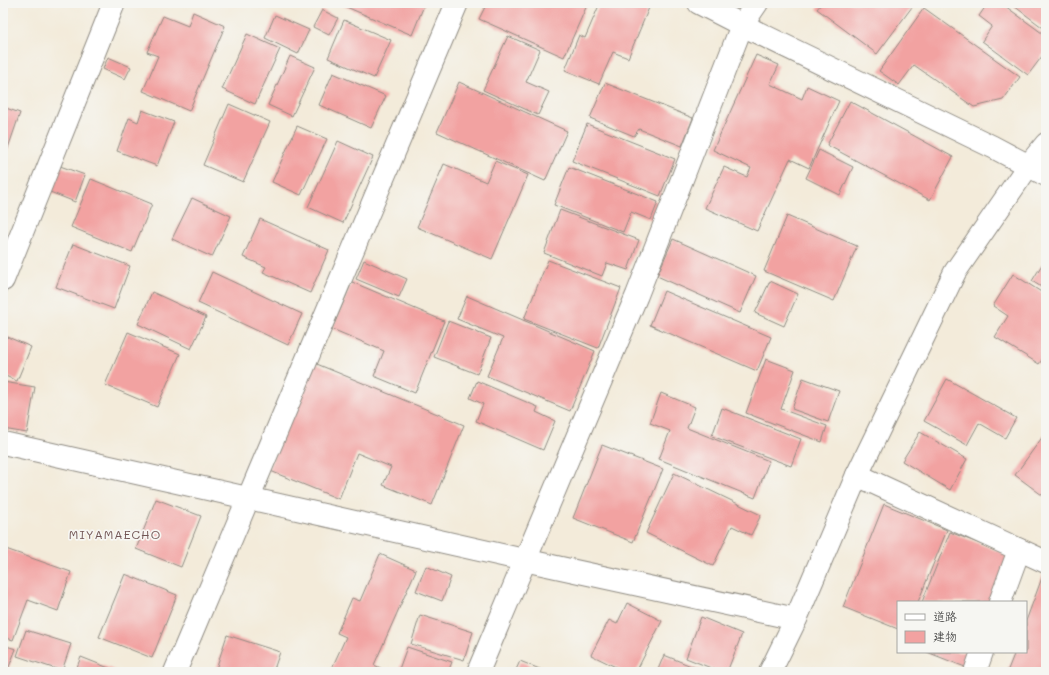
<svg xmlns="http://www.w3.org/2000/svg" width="1049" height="675" viewBox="0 0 1049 675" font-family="Mali,'Klee One',sans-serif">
  <rect width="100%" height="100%" fill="#f6f6f2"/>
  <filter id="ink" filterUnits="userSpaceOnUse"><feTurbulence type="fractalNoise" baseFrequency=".025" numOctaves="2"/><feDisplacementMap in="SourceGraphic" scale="8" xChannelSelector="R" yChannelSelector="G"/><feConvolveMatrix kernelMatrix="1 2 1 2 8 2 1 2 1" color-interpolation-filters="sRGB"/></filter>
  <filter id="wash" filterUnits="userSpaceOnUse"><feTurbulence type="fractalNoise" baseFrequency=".012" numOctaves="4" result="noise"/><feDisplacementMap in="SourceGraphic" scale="16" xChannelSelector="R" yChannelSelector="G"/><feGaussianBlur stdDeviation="0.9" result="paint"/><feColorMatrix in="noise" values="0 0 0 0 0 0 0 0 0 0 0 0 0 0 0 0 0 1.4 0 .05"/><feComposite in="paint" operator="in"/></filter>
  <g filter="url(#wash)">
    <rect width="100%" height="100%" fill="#f3ebda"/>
    <g id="blocks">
      <g fill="#f2a2a1">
        <path d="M 337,3 L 425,3 L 412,35 Z"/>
        <path d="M 487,3 L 588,3 L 564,57 L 479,19 Z"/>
        <path d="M 600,3 L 651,3 L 628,58 L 613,52 L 599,84 L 565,70 L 579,35 L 585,38 Z"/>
        <path d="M 822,3 L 915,3 L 877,54 L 817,9 Z"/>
        <path d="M 988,3 L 1001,3 L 1046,36 L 1046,51 L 1028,75 L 982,41 L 992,26 L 979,16 Z"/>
        <path d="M 1010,3 L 1046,3 L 1046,30 Z"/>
        <path d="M 924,8 L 1020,77 L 1003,100 L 974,107 L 914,65 L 899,85 L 879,71 Z"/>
        <path d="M 322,10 L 338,18 L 329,35 L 313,27 Z"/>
        <path d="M 193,12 L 225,26 L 189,111 L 143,91 L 158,56 L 147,52 L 163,16 L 188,26 Z"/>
        <path d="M 275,15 L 309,30 L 298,54 L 265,38 Z"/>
        <path d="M 344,20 L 391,40 L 374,78 L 328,58 Z"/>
        <path d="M 247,34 L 280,49 L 255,104 L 222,89 Z"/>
        <path d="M 508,36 L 540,50 L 526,82 L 549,92 L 538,115 L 483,90 Z"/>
        <path d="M 756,55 L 779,65 L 770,84 L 802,99 L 807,86 L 839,101 L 809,168 L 790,159 L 757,231 L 705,208 L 724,167 L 747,177 L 751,168 L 713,150 Z"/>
        <path d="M 290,56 L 315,67 L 292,116 L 268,105 Z"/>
        <path d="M 108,57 L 131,67 L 125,79 L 103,69 Z"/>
        <path d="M 333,73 L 386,96 L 371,128 L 319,105 Z"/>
        <path d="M 459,82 L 567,131 L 545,181 L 437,132 Z"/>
        <path d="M 605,83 L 693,118 L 682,146 L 639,129 L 634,136 L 590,118 Z"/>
        <path d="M 850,101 L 953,157 L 930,200 L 827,145 Z"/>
        <path d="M 229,104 L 270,122 L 243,182 L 203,165 Z"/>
        <path d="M 3,107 L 20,113 L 7,151 L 3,149 Z"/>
        <path d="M 142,110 L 174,122 L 157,166 L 117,151 L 129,118 L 138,122 Z"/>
        <path d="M 587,124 L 675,159 L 660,196 L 572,161 Z"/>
        <path d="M 297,126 L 327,139 L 301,195 L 272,182 Z"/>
        <path d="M 338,141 L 373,157 L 343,223 L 308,207 Z"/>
        <path d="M 819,150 L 853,167 L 840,195 L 806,178 Z"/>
        <path d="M 495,161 L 528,175 L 492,259 L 417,227 L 444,164 L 486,182 Z"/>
        <path d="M 60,166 L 85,175 L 75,202 L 50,192 Z"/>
        <path d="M 569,167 L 658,202 L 651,220 L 631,212 L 623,232 L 554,205 Z"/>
        <path d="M 91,179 L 152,204 L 132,252 L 71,227 Z"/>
        <path d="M 192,198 L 231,216 L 212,257 L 172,239 Z"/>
        <path d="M 560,210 L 639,240 L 628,270 L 607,263 L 602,276 L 544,253 Z"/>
        <path d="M 787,216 L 857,246 L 834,301 L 764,271 Z"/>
        <path d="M 260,219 L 329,250 L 310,293 L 263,272 L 266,267 L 243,257 Z"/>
        <path d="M 673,239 L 756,276 L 740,313 L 657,276 Z"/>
        <path d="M 73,244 L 130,266 L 114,309 L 56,287 Z"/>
        <path d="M 1046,258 L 1046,290 L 1032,281 Z"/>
        <path d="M 364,260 L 407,279 L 399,297 L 356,279 Z"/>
        <path d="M 548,260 L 621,288 L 598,348 L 524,319 Z"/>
        <path d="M 212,272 L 302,314 L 288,345 L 198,303 Z"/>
        <path d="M 1013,274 L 1046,295 L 1046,354 L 1039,364 L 995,337 L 1008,316 L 993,306 Z"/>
        <path d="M 770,281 L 798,294 L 784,326 L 755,313 Z"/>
        <path d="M 352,282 L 444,321 L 415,393 L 374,376 L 384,351 L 332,329 Z"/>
        <path d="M 664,291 L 771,337 L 757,371 L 650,325 Z"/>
        <path d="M 152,292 L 206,317 L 191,349 L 138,324 Z"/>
        <path d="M 467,296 L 595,351 L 570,411 L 487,376 L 503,338 L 457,319 Z"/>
        <path d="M 448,321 L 491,338 L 477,374 L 434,357 Z"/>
        <path d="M 128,332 L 180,354 L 157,407 L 105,385 Z"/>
        <path d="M 3,335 L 31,347 L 17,381 L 3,375 Z"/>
        <path d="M 766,359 L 795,370 L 781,409 L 827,426 L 822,442 L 746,413 Z"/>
        <path d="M 312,362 L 464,425 L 432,505 L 383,485 L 391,467 L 357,453 L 339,499 L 268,470 Z"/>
        <path d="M 803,378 L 839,391 L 828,422 L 792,409 Z"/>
        <path d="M 947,379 L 1016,418 L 1005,438 L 979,423 L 967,445 L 924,421 Z"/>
        <path d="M 477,381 L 538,407 L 536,412 L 555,421 L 543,450 L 476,421 L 483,404 L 470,398 Z"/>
        <path d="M 3,382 L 35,387 L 27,433 L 3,429 Z"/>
        <path d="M 661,393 L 695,407 L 687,428 L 769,461 L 755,498 L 659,459 L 670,431 L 650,423 Z"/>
        <path d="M 722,408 L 801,439 L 791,466 L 712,436 Z"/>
        <path d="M 920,432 L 967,459 L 950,490 L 902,461 Z"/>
        <path d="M 1046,432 L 1046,498 L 1015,475 Z"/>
        <path d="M 602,445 L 663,469 L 633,542 L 573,518 Z"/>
        <path d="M 674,473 L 761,515 L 751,535 L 732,526 L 713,566 L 646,533 Z"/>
        <path d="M 156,499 L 201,516 L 181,567 L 136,549 Z"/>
        <path d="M 884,504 L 947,530 L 918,602 L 898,602 L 898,629 L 843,607 Z"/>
        <path d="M 950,532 L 1010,556 L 991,602 L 922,602 Z"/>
        <path d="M 3,548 L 71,572 L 58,611 L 28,600 L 13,640 L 3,637 Z"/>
        <path d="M 380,554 L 416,570 L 374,665 L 389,672 L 336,672 L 331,670 L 346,637 L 337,633 L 352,598 L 360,601 Z"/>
        <path d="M 426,566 L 451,577 L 442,601 L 416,591 Z"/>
        <path d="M 125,574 L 177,595 L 152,658 L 99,637 Z"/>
        <path d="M 1043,575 L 1046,576 L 1046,672 L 1007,672 L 1015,652 L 1026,652 L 1026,621 Z"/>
        <path d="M 627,603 L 662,621 L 636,672 L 626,672 L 591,655 L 609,620 L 617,624 Z"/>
        <path d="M 420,615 L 473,632 L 464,660 L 411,644 Z"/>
        <path d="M 701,617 L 742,634 L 727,672 L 721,672 L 686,658 Z"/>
        <path d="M 26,630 L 71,644 L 62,671 L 17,656 Z"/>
        <path d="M 227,635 L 280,652 L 273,672 L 215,672 Z"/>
        <path d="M 3,645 L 16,649 L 7,672 L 3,672 Z"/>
        <path d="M 407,647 L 452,662 L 448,672 L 398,672 Z"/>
        <path d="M 927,652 L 971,652 L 965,667 Z"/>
        <path d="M 664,655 L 706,672 L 657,672 Z"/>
        <path d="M 81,657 L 119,672 L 75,672 Z"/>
        <path d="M 520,661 L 547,672 L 515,672 Z"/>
      </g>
    </g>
  </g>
  <g filter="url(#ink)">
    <use href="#blocks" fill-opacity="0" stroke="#8f8b82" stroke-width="1"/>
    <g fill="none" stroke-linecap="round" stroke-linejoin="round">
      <defs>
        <g id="minor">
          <path d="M 699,3 L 742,25 L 993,147 L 1046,175"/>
          <path d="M 3,280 L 114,3"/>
          <path d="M 3,443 L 524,560 L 796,619"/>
          <path d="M 857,475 L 1046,562"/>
          <path d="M 1000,602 L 1019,550"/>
          <path d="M 175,672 L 457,3"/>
          <path d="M 478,672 L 637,295 L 742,25 L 757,3"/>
          <path d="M 770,672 L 796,619 L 857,475 L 955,272 L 1028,166 L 1046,144"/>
          <path d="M 975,672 L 982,652"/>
        </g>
      </defs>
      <use href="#minor" stroke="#8f8b82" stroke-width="24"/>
      <use href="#minor" stroke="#fff" stroke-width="22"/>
    </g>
  </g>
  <g text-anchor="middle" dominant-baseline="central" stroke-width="3.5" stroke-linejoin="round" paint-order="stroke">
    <g font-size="12" letter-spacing="1" fill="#715554" stroke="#f6f6f2">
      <text x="115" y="534">MIYAMAECHO</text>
    </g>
  </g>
  <rect width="1049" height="675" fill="none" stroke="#f6f6f2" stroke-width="16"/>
  <rect x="897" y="601" width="130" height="52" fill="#f6f6f2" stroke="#a5a5a2"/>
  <rect x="905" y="614" width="20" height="6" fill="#ffffff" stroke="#a5a5a2"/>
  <text x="933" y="621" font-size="12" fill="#2b2b2b">道路</text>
  <rect x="905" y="631" width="20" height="12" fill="#f2a2a1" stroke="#a5a5a2"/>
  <text x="933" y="641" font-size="12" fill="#2b2b2b">建物</text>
</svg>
